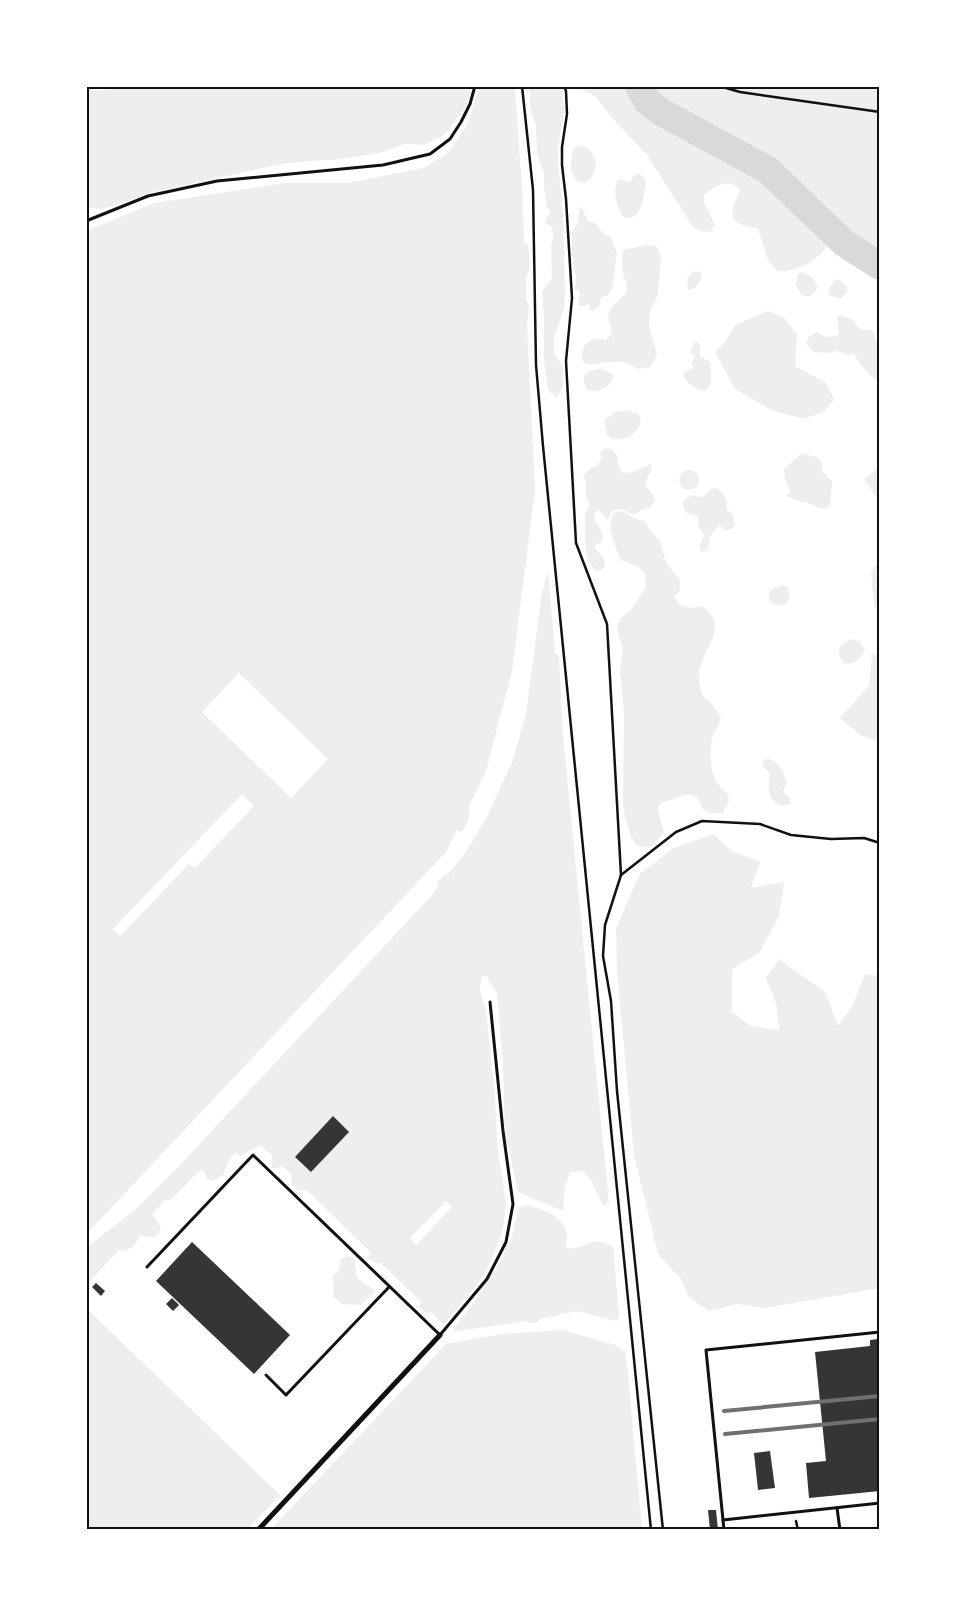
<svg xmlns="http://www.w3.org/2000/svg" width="966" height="1616" viewBox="0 0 966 1616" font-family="'Alegreya Sans',sans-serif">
  <rect width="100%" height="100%" fill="#fff"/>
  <g fill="#eee" fill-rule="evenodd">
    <path d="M 121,86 L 472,86 L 467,105 L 448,130 L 442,136 L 424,145 L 405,144 L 380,153 L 340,159 L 286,163 L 149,193 L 120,204 L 101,209 L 90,208 L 86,200 L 86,91 L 108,90 Z"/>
    <path d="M 480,86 L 517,86 L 515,90 L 522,186 L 524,243 L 528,245 L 530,263 L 528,274 L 526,276 L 526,298 L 529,308 L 527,324 L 535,489 L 512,671 L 486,771 L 469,806 L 469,818 L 464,830 L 459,832 L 457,829 L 446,852 L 94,1226 L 86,1231 L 86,231 L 154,203 L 285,183 L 348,183 L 423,168 L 448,153 L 467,125 ZM 239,673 L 328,759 L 291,798 L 202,712 ZM 242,794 L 254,806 L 195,868 L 189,864 L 120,936 L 113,929 Z"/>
    <path d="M 523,86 L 561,86 L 563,95 L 564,110 L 558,149 L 558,163 L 563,213 L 565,294 L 564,308 L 554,338 L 554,354 L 563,366 L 563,388 L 556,397 L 548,390 L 544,360 L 544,317 L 542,292 L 552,277 L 551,245 L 554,234 L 551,226 L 545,223 L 547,217 L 551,213 L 547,207 L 544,187 L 544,173 L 537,154 L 536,127 L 530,107 L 530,91 L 526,90 Z"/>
    <path d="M 575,86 L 631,86 C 634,94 638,104 643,110 C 654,123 677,132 692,139 C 736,161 809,196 827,245 C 819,261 796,272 778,271 L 768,260 L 758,229 L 742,225 L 733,218 L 733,207 L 740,190 C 730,177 714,186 704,195 L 704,202 L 715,225 L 710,232 L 701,231 L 693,227 L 647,155 L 613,119 L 595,96 Z"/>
    <path d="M 648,86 L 880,86 L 880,280 L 850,241 L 723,139 L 677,114 Z"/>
    <path d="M 579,146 C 598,147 602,174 585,183 L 577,181 C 568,171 571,160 574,148 Z"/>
    <path d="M 637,173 L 643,176 L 646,183 C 643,194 644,220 625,218 C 617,210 611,188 619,179 L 629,182 Z"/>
    <path d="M 582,207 L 587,220 L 596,224 L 603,233 L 611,238 L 617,253 L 612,289 L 609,294 L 601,298 L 599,307 L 592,311 L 590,310 L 589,304 L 580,307 L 578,303 L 580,295 L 579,291 L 575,289 L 577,280 L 572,257 L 572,233 L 578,222 L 579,208 Z"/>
    <path d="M 646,245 L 656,246 L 661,256 L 658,295 L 650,310 L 649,326 L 657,355 L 650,367 L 638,369 L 623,361 C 617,363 615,362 608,362 C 601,361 592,367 585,363 C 578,358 584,342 591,340 C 596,338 600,339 606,340 C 619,329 605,322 609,312 C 613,302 628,296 627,288 C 627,283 624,278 623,273 C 622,269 622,255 623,250 Z"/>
    <path d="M 693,271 L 700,272 L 702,274 L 699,284 L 691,290 L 688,289 L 687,279 Z"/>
    <path d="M 801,272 L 812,277 L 817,285 L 817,289 L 810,296 L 805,296 L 801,294 L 796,285 L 798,274 Z"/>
    <path d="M 838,279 L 847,287 L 847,291 L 841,299 L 830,296 L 828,292 C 829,287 833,281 838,279 Z"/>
    <path d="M 768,311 L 783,317 L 797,334 L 795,366 L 826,383 L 834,399 L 825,411 L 804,419 L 771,410 L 735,389 L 715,352 L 725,342 L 735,325 Z"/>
    <path d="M 840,315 L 853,320 L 861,330 L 871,330 L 875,334 L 875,339 L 880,340 L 880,382 C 869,376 859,364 854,353 L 847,355 L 836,350 L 832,353 L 814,352 L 806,343 L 809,337 L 817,332 L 825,337 L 836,336 L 839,333 L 837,317 Z"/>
    <path d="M 695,342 L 698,342 L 700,347 L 700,356 L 710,362 C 712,375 713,401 693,386 C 687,382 686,381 683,375 L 685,372 L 694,368 L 691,363 L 695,356 L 690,352 Z"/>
    <path d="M 602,369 L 614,375 C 612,387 598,394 587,390 C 579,374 587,370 602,369 Z"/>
    <path d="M 627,410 L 639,414 C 647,428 621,449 606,434 L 605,420 L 615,412 Z"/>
    <path d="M 607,448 C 631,454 602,489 650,464 L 652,466 C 652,472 644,480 646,485 C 649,491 653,493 655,500 L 650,507 L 639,511 L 634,515 L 622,509 L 613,510 L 608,519 L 606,519 L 600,511 L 597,510 L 594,518 C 598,526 611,541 595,545 L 595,548 C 601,555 608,559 603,569 L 597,571 C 581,560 586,529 585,513 L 588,509 L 589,503 L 586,497 L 586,480 L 583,477 L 591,467 L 596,467 L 602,458 L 600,453 L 602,450 Z"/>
    <path d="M 802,453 L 818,458 L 821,461 L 822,471 L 832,481 L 830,506 C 820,513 815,504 806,502 C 799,500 793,499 786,496 L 790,493 L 789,487 L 786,484 L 784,469 Z"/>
    <path d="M 880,466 L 880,503 L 864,479 Z"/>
    <circle cx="689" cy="480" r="10"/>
    <path d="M 715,488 C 724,491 728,500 726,509 L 732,513 L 735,525 L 731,529 L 725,531 L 722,527 L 719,525 L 710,536 L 708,550 L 703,552 L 700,549 L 700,544 C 708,530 701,535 698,525 C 698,522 698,519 698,516 L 686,513 L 682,504 L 685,499 L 694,495 L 702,498 L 712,489 Z"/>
    <path d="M 622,511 L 634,518 L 645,521 L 649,529 L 660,541 L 666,563 L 680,580 L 680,590 L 674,597 L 680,605 L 692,608 L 701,606 C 735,626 697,652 699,678 C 699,683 701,693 704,697 C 706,700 710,702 713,705 C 716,709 718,714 721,719 C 718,727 711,737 711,745 C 709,762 712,784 727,793 L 729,800 L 723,813 L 712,813 L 703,809 C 696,790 689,793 673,799 C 667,802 663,801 658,805 C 658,816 662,823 664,833 L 653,845 L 642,847 L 637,845 L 631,837 L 625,816 L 623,805 L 624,713 L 620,670 L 623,648 L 617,631 L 619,620 L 632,609 L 646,587 L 645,574 L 638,567 L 621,560 C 614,543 607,530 613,513 Z"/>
    <path d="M 878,562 L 880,562 L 880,614 L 874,605 L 871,573 Z"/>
    <path d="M 548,571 L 555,653 L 559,657 L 563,736 L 609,1203 L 603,1206 L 591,1180 L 582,1171 L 570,1172 L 565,1186 L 563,1211 L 518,1192 L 508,1144 L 505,1143 L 503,1063 L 497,994 L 486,976 L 482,976 L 480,990 L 486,1012 L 495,1095 L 497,1142 L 506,1204 L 504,1224 L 498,1244 L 487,1269 L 477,1285 L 444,1325 L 432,1313 L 425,1312 L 420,1307 L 421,1302 L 381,1263 L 375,1263 L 367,1258 L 371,1253 L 307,1190 L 298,1191 L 291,1183 L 292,1175 L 281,1165 L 277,1168 L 272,1168 L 272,1156 L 261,1145 L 240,1156 L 235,1152 L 227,1164 L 223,1175 L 213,1181 L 206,1178 L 206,1173 L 201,1170 C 188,1180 181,1192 168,1201 L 165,1200 L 152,1214 L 161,1226 L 159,1234 L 153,1237 L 140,1236 L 134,1246 L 125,1251 L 119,1250 L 86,1285 L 86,1248 L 135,1210 L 178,1167 L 433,894 L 438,887 L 437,883 L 445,874 L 448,874 L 463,856 L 487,817 L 513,760 L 526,713 L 542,593 ZM 446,1201 L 452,1207 L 416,1245 L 410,1238 Z"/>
    <path d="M 784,585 C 793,592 791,602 781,606 L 772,604 L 769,599 L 769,592 L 774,588 Z"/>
    <path d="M 853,639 L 860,642 L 865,649 C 861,659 857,663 846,664 C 833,655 839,642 853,639 Z"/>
    <path d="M 880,654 L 880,743 L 860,735 L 840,718 L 869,686 L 872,655 Z"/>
    <path d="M 766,759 C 778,759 784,772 787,783 L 783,792 L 791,799 L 790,804 C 779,809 770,802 769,790 C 768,785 770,779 770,773 L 763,767 L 763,762 Z"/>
    <path d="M 713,834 L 732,851 L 760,862 L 751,888 L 784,882 L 779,917 L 759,953 L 732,969 L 732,1012 L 751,1026 L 779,1030 L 777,1006 L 766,978 L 779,959 L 826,993 L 838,1026 L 853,1005 L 865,974 L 880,976 L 880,1288 L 765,1308 L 737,1304 L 709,1311 L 689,1297 L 680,1278 L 658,1254 L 634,1155 L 617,971 L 616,928 L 640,874 L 674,848 Z"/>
    <path d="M 528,1205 C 544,1210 565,1216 567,1236 C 567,1240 566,1245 566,1248 C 586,1250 590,1234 613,1246 L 619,1315 L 617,1321 L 577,1311 L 540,1319 L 537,1322 L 529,1323 L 526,1321 L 452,1332 L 478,1296 C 479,1289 489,1278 493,1271 L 495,1271 L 512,1237 L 519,1207 Z"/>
    <path d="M 349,1256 L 354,1259 L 357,1278 L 376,1291 L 360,1305 L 342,1304 L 334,1297 L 333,1276 L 339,1270 L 341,1259 Z"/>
    <path d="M 86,1308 L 280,1495 L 247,1530 L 86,1530 Z"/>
    <path d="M 563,1330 L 615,1345 L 626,1353 L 642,1530 L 270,1530 L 446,1344 L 501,1334 Z"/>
  </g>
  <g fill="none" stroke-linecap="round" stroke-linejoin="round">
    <path stroke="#d9d9d9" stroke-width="28" d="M 639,86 L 647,101 L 661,112 L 768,170 L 844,243 L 880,266"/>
  </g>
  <g fill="#353535">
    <path d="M 333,1116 L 349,1132 L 311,1172 L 295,1157 Z"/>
    <path d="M 192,1242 L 290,1335 L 254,1374 L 156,1281 Z"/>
    <path d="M 96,1283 L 105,1291 L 101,1296 L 92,1287 Z"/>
    <path d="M 172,1298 L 179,1305 L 173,1311 L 166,1304 Z"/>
    <path d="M 879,1339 L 880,1491 L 809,1498 L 806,1463 L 826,1461 L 815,1352 L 870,1346 L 870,1340 Z"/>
    <path d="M 770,1451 L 775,1488 L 758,1490 L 754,1453 Z"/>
    <path d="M 708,1510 L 716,1510 L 718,1530 L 710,1530 Z"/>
  </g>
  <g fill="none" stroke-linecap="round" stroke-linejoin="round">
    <g stroke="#111" stroke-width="2.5">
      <path d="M 522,86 L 533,190 L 536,365 L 543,446 L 651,1530"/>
      <path d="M 564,86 L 566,91 L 567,114 L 562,147 L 562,165 L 566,199 L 572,298 L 566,361 L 576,543 L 607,624 L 621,875 L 605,925 L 603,956 L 611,1001 L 617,1091 L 663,1530"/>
      <path d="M 719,86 L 740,92 L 880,112"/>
      <path d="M 86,87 L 89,86"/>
      <path d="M 621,875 L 676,832 L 702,821 L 760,824 L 791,835 L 831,839 L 864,838 L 880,843"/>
      <path d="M 796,1521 L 798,1530"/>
    </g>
    <g stroke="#111" stroke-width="3">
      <path d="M 86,221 L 148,196 L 217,181 L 383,165 L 430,154 L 450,139 L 461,122 L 470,104 L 475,86"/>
      <path d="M 147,1267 L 253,1155 L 440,1335 L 487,1279 L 506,1242 L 513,1204 L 503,1131 L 490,1002"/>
      <path d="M 266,1375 L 286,1395 L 389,1287"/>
      <path d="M 837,1508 L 840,1530"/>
      <path d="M 723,1520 L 706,1350 L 880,1332"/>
      <path d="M 724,1530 L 723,1520 L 880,1503"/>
    </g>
    <path stroke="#111" stroke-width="5" d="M 258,1530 L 440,1335"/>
    <g stroke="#707070" stroke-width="4">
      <path d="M 724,1411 L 880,1396"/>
      <path d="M 725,1434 L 880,1419"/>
    </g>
  </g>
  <rect width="966" height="1616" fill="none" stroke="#ffffff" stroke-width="175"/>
  <rect x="88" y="88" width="790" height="1440" fill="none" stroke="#111" stroke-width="2"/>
</svg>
